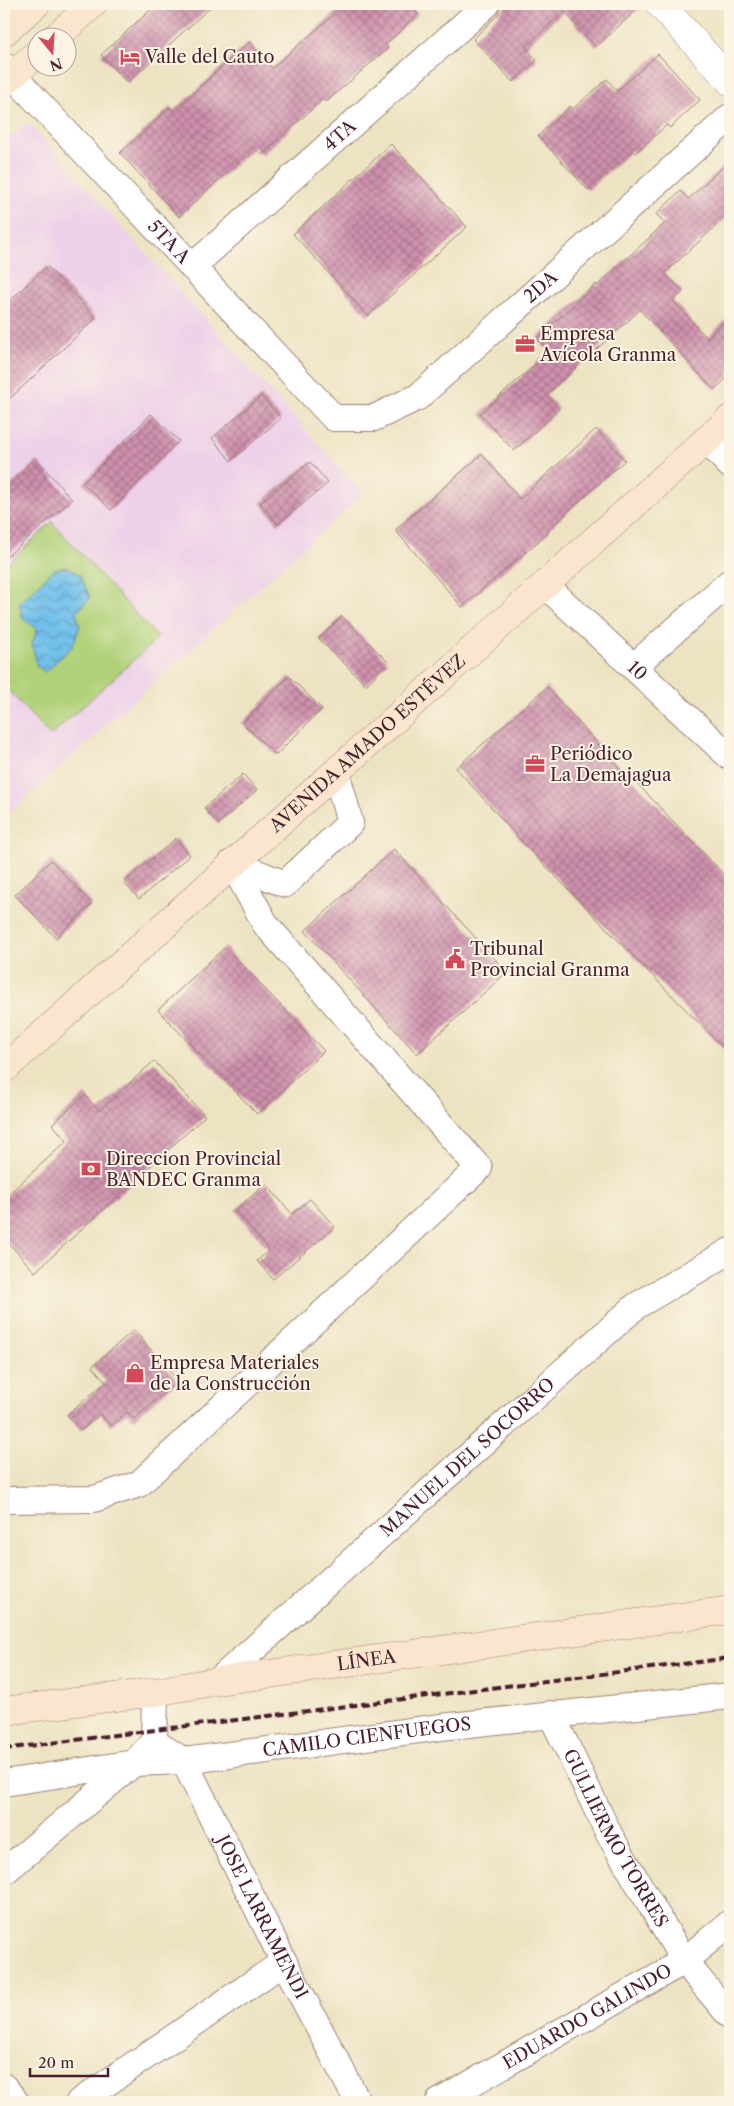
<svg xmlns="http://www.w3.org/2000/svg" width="734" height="2106" viewBox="0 0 734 2106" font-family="'Libre Caslon Text',serif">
  <defs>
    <pattern id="water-waves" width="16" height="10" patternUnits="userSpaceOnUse" patternTransform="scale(1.25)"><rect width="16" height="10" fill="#6fc0eb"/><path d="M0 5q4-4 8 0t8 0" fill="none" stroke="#5d9bbf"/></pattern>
    <pattern id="building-cross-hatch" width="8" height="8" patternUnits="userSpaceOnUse" patternTransform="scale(1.25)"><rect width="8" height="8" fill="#cf91ae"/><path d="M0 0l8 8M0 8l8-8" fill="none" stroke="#aa768e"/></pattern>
  </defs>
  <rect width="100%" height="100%" fill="#fcf5e5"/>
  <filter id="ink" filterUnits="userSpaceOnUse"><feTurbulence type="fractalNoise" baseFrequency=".02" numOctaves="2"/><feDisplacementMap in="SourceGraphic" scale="10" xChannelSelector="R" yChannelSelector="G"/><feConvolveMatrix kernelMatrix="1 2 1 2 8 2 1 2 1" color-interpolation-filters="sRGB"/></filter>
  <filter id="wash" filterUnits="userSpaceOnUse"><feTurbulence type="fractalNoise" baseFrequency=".0096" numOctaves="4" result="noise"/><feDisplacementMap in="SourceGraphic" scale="20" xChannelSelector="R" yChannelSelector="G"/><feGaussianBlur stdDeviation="1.12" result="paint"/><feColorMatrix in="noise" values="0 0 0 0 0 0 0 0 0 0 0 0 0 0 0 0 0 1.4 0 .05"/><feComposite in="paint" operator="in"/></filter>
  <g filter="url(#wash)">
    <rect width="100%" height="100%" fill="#ede3c3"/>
    <path fill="#edd0e9" d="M 27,122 L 364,494 L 4,817 L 4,143 Z"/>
    <path fill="#b0d179" stroke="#7d7852" d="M 52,522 L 158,638 L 50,736 L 4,685 L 4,567 Z"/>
    <path fill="url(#water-waves)" stroke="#5c708b" d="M 67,567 L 80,575 L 90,598 L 76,613 L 80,626 L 72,647 L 45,672 L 37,666 L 32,643 L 38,629 L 23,619 L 19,604 L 54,569 Z"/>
    <g id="blocks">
      <g fill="url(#building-cross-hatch)">
        <path d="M 157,4 L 214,4 L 127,83 L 101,55 Z"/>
        <path d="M 346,4 L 409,4 L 418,14 L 385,45 L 388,48 L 326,102 L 323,99 L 262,155 L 254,147 L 179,217 L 120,153 L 170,107 L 173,111 L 249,42 L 272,68 Z"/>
        <path d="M 509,4 L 643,4 L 596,47 L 564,11 L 525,47 L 537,60 L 513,82 L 473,39 Z"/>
        <path d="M 658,54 L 700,100 L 670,128 L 667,125 L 635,153 L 632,150 L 588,190 L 538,136 L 570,106 L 573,109 L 607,79 L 617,91 Z"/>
        <path d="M 391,144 L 467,227 L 368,316 L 293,234 Z"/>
        <path d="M 730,160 L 730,213 L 665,273 L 683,292 L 673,301 L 707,338 L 730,316 L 730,375 L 714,390 L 640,310 L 546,395 L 559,409 L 514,451 L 480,414 L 549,352 L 537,338 L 596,284 L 597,286 L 665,223 L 656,214 L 681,191 L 688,199 Z"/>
        <path d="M 47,266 L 96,318 L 4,404 L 4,306 Z"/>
        <path d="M 261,396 L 281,418 L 231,461 L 212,438 Z"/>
        <path d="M 151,414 L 179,441 L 111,510 L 83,483 Z"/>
        <path d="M 596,429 L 625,460 L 548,530 L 549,532 L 462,607 L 395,530 L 482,454 L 520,499 Z"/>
        <path d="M 38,461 L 72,500 L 4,559 L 4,491 Z"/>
        <path d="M 310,462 L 328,483 L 278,524 L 260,503 Z"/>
        <path d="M 342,616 L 388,662 L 366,685 L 319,639 Z"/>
        <path d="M 289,676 L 322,709 L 276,755 L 242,723 Z"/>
        <path d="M 547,687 L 631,781 L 633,779 L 730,881 L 730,1055 L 525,845 L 456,768 Z"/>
        <path d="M 243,774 L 257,790 L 218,824 L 204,808 Z"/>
        <path d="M 176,838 L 190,855 L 139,899 L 124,883 Z"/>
        <path d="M 394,849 L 507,972 L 417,1054 L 305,931 Z"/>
        <path d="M 51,860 L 92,904 L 56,938 L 15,895 Z"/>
        <path d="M 225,947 L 324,1051 L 257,1114 L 158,1010 Z"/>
        <path d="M 154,1061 L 205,1116 L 35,1272 L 4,1238 L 4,1198 L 67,1141 L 52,1124 L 85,1095 L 99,1111 Z"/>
        <path d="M 266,1184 L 292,1214 L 310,1199 L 335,1227 L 273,1279 L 257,1261 L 269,1250 L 235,1210 Z"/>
        <path d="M 134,1330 L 178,1381 L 134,1419 L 127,1412 L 111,1426 L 100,1414 L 81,1431 L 67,1415 L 106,1382 L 92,1366 Z"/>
      </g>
    </g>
  </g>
  <g filter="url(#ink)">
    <use href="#blocks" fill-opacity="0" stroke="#9c8177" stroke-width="1"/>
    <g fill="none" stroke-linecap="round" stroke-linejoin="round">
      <defs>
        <g id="minor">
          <path id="s1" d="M 4,66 L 334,418 L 374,418 L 418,397 L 730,117"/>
          <path id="s2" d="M 192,267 L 487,4"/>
          <path d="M 706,440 L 730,465"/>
          <path id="s3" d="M 545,585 L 730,757"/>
          <path d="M 633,667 L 730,582"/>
          <path d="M 232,863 L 285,884 L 350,823 L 336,771"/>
          <path d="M 4,1500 L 94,1499 L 139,1484 L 479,1168 L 266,925 L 232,863"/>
          <path id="s4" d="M 218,1681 L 636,1306 L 730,1251"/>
          <path id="s5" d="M 551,1714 L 609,1834 L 684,1961 L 730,2016"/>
          <path id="s6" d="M 154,1742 L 184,1761 L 284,1962 L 358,2102"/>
          <path id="s7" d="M 4,1783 L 134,1763 L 184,1761 L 441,1727 L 730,1696"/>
          <path d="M 4,1872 L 134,1763 L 154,1742 L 155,1692"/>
          <path d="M 4,2087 L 16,2102"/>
          <path d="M 79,2102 L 284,1962"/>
          <path id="s8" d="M 439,2102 L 684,1961 L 730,1923"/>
        </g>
        <path id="tertiary" d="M 660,4 L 730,81"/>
        <g id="secondary">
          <path d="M 4,32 L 36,4"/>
          <path d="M 55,38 L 93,4"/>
          <path d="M 4,82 L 38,53"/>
          <path id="s9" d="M 4,1069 L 730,419"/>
          <path id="s10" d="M 4,1711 L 155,1692 L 218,1681 L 730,1610"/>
        </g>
      </defs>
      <use href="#minor" stroke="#9c8177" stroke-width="28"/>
      <use href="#tertiary" stroke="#9c8177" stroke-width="29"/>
      <use href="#secondary" stroke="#9c8177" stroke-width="29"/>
      <use href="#minor" stroke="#fff" stroke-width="26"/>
      <use href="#tertiary" stroke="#fff" stroke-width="28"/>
      <use href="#secondary" stroke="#fbe5cf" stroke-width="28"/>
      <path stroke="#4a1f2b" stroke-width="4" stroke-dasharray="8 4" stroke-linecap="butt" d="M 4,1749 L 730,1658"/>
    </g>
  </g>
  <defs>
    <symbol id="hotel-bare" viewBox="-9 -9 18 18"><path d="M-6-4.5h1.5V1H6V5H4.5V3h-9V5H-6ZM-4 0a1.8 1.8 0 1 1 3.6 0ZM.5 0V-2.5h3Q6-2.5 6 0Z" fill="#d1495b" stroke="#fcf5e5" stroke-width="2.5" paint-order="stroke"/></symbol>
    <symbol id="office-bare" viewBox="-9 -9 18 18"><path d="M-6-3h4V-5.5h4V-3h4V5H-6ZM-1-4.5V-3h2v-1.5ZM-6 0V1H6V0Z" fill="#d1495b" stroke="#fcf5e5" stroke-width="2.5" paint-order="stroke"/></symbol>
    <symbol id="civic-bare" viewBox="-9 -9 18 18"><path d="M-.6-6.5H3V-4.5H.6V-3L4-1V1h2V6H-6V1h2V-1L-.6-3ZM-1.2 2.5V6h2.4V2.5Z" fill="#d1495b" stroke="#fcf5e5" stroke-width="2.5" paint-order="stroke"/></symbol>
    <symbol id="bank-bare" viewBox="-9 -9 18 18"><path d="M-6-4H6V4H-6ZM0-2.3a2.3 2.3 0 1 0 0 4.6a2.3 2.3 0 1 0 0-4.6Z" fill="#d1495b" stroke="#fcf5e5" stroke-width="2.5" paint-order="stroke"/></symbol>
    <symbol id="shop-bare" viewBox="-9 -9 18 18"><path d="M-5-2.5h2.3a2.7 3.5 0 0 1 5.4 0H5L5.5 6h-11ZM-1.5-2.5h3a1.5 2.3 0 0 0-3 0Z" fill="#d1495b" stroke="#fcf5e5" stroke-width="2.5" paint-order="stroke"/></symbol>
  </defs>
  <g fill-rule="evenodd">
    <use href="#hotel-bare" x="116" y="43" width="28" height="28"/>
    <use href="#office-bare" x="511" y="330" width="28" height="28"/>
    <use href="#office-bare" x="521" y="750" width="28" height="28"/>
    <use href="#civic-bare" x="441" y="945" width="28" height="28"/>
    <use href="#bank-bare" x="77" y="1155" width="28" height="28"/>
    <use href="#shop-bare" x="121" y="1359" width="28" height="28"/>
  </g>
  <g text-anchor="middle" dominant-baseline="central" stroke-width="4" stroke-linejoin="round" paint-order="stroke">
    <g font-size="18" fill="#4a1f2b" stroke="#fcf5e5" text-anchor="start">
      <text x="145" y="57">Valle del Cauto</text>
      <text x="540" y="334">Empresa<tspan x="540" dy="21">Avícola Granma</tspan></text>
      <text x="550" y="754">Periódico<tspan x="550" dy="21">La Demajagua</tspan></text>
      <text x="470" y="949">Tribunal<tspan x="470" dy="21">Provincial Granma</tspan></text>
      <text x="106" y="1159">Direccion Provincial<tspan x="106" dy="21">BANDEC Granma</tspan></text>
      <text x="150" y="1363">Empresa Materiales<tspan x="150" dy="21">de la Construcción</tspan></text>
    </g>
    <g font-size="18" fill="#4a1f2b" stroke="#fcf5e5">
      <text stroke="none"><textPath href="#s2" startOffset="198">4TA</textPath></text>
      <text stroke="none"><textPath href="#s1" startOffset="241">5TA A</textPath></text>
      <text stroke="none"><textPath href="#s1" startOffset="736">2DA</textPath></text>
      <text stroke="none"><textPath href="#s3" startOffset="126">10</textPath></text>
      <text stroke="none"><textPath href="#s9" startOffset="488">AVENIDA AMADO ESTÉVEZ</textPath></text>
      <text stroke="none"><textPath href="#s4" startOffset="335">MANUEL DEL SOCORRO</textPath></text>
      <text stroke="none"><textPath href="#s10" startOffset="366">LÍNEA</textPath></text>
      <text stroke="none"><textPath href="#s7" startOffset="366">CAMILO CIENFUEGOS</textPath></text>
      <text stroke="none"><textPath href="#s5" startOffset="140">GULLIERMO TORRES</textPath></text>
      <text stroke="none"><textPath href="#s6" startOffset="210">JOSE LARRAMENDI</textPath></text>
      <text stroke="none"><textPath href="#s8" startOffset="171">EDUARDO GALINDO</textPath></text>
    </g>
  </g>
  <rect width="734" height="2106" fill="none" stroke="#fcf5e5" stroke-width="20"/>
  <g transform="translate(52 52) rotate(162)"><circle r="24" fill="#fcf5e5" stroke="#b59f9b"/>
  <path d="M0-4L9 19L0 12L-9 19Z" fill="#d1495b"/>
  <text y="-8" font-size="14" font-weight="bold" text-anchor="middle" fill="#4a1f2b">N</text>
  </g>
  <path d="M30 2068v8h78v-8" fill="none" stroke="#4a1f2b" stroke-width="2.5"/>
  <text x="38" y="2068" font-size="15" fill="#4a1f2b" stroke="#fcf5e5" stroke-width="4" paint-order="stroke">20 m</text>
</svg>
